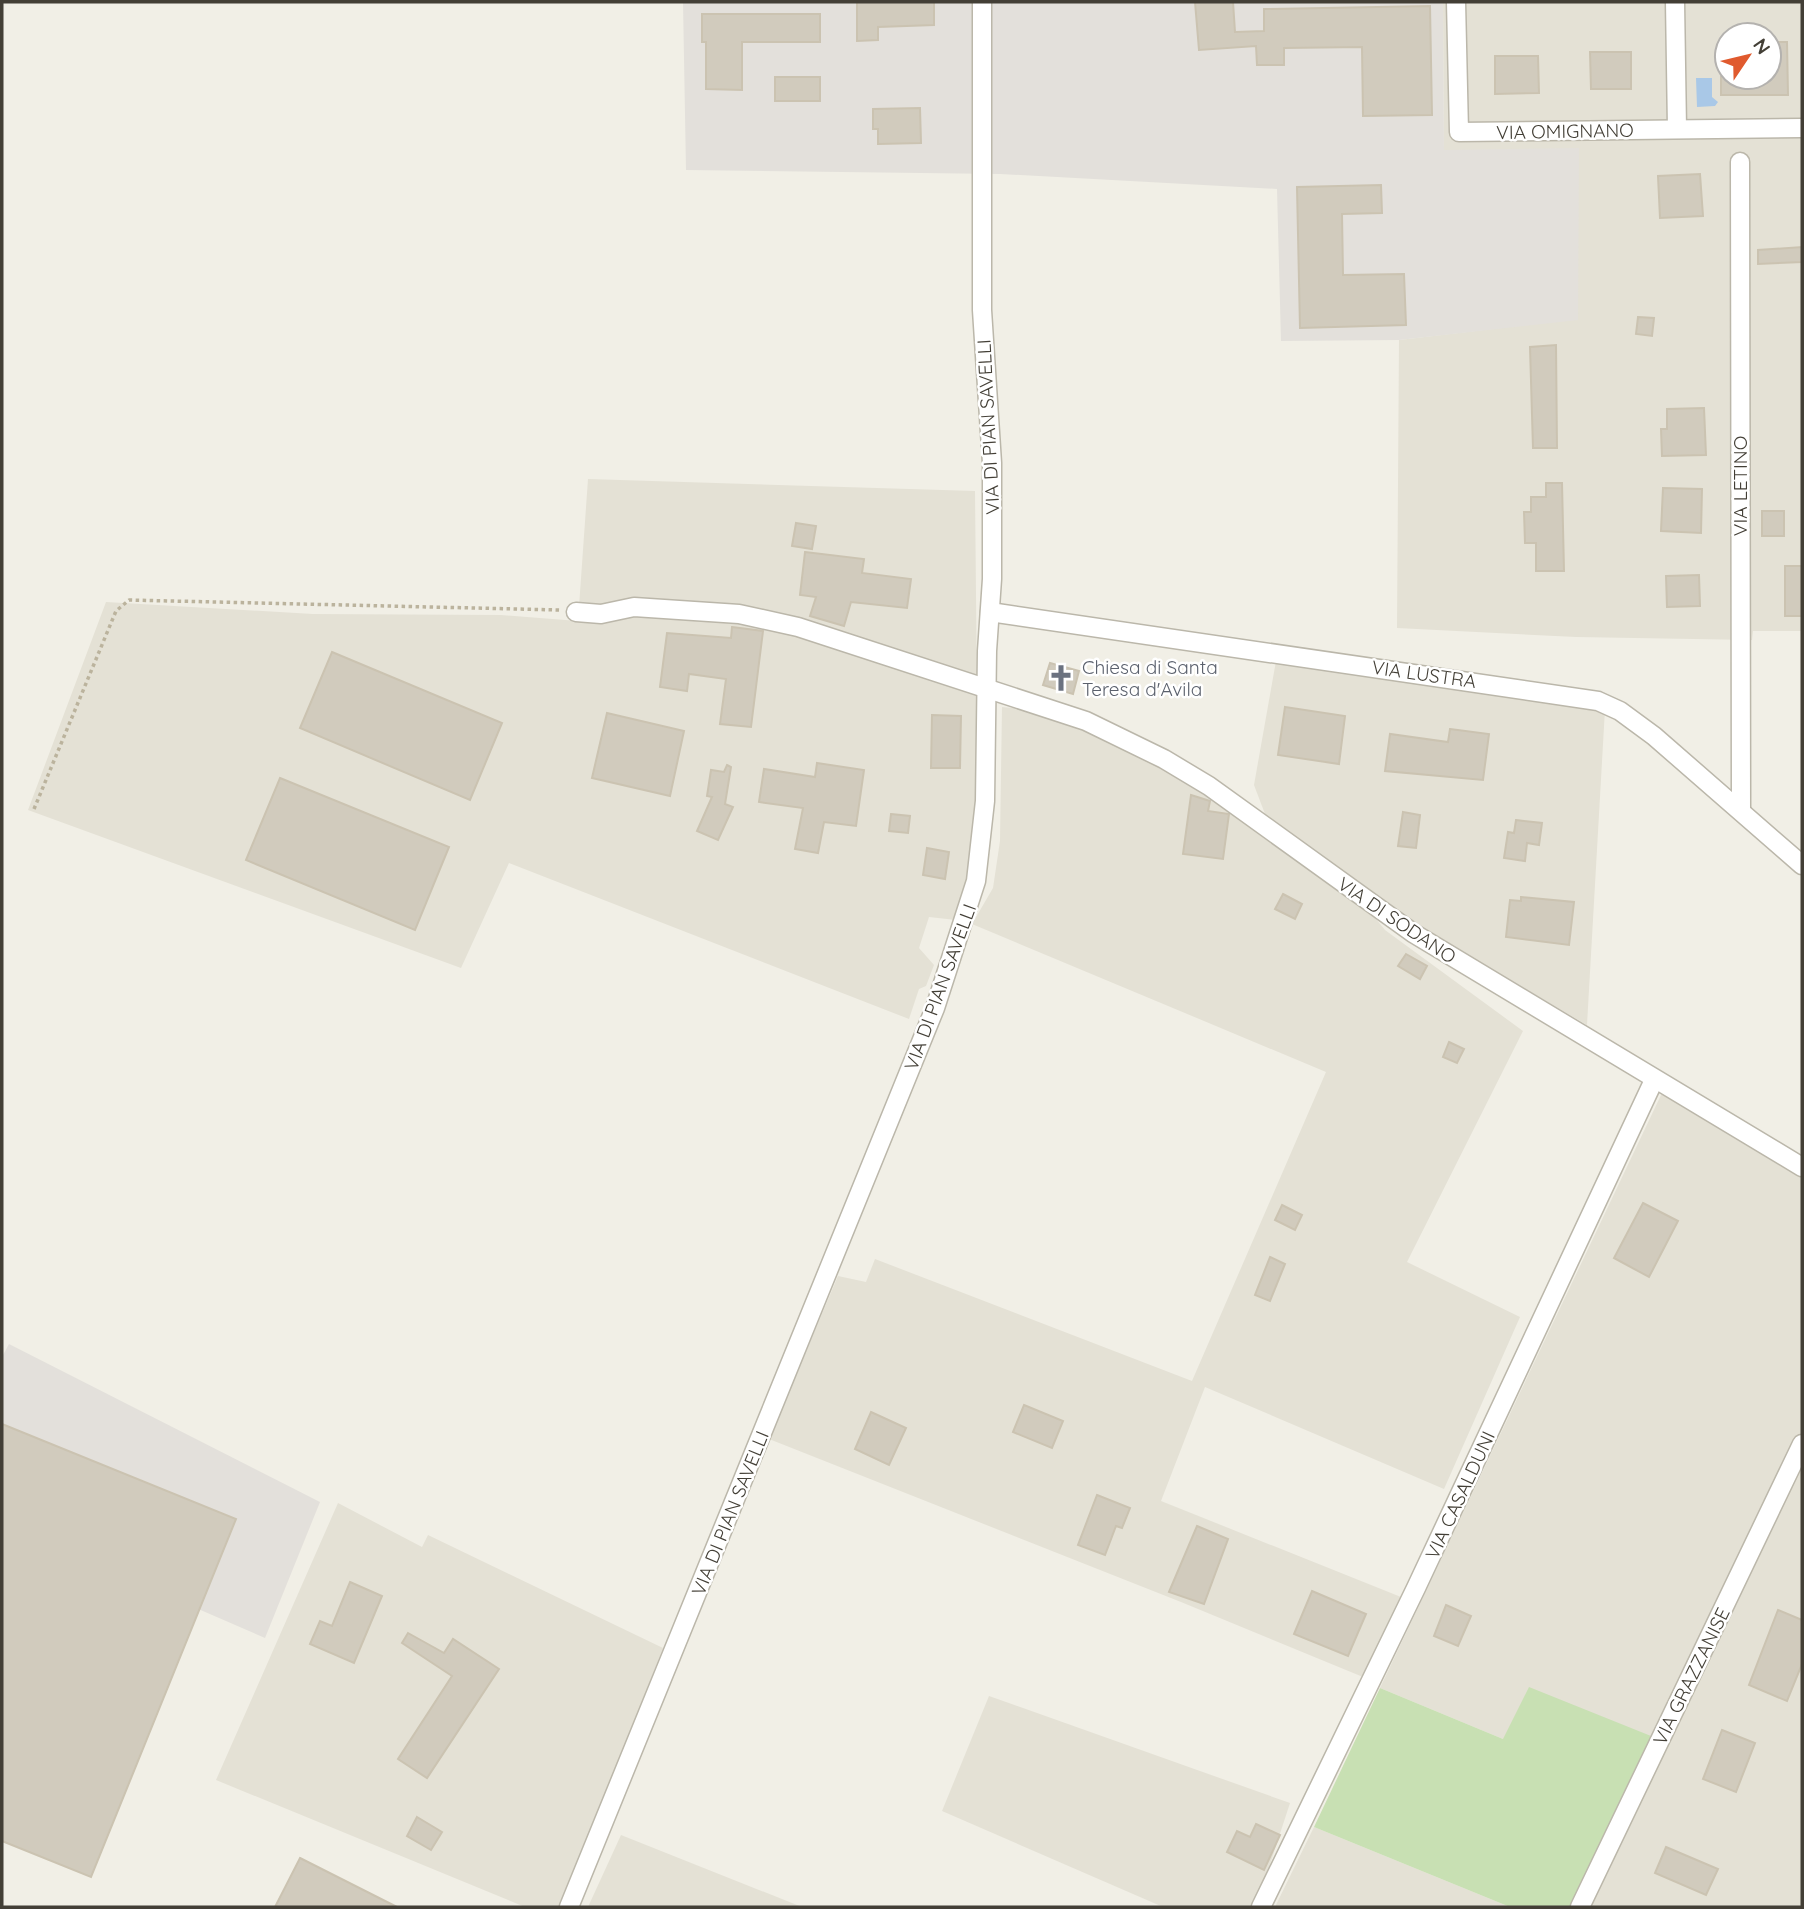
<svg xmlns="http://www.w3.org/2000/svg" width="1804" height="1909" viewBox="0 0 1804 1909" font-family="Quicksand,sans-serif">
  <rect width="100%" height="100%" fill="#f1efe6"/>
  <g fill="#e4e1d5" fill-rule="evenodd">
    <path d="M 1443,2 L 1802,2 L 1802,631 L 1753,631 L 1752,640 L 1576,637 L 1397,628 L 1399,340 L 1578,319 L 1444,150 ZM 1727,35 L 1769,35 L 1769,77 L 1727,77 Z"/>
    <path d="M 588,479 L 975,491 L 978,802 L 968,891 L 956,920 L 929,917 L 919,948 L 934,965 L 926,986 L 919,989 L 909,1019 L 509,863 L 461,968 L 28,810 L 106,602 L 313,614 L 501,615 L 578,621 Z"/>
    <path d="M 1276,661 L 1605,709 L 1587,1025 L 1386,907 L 1307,851 L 1265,814 L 1254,785 Z"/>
    <path d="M 1002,707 L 1022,709 L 1076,726 L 1135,751 L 1199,785 L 1371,913 L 1385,930 L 1523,1031 L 1407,1262 L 1520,1317 L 1444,1489 L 1205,1387 L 1161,1501 L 1401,1597 L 1363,1677 L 1181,1602 L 769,1439 L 838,1276 L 866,1282 L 875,1259 L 1192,1381 L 1326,1072 L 972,924 L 993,888 L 1000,841 Z"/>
    <path d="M 1661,1095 L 1670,1095 L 1802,1173 L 1802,1907 L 1571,1907 L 1651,1736 L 1503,1739 L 1380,1688 Z"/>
    <path d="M 338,1503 L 422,1547 L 428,1535 L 663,1648 L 563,1903 L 557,1907 L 525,1907 L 216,1780 Z"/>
    <path d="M 989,1696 L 1290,1803 L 1256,1907 L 1163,1907 L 942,1811 Z"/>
    <path d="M 1314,1827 L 1510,1907 L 1275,1907 Z"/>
    <path d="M 621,1835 L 802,1907 L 588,1907 Z"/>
  </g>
  <g fill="#e3e0db">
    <path d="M 683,2 L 1443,2 L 1444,150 L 1579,148 L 1578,320 L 1399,340 L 1281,341 L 1277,189 L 1000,174 L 686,170 Z"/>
    <path d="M 9,1344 L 320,1502 L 265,1638 L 2,1524 L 2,1357 Z"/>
  </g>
  <path fill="#c8e0b3" d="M 1529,1687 L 1651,1736 L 1571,1907 L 1510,1907 L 1314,1827 L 1380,1688 L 1503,1739 Z"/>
  <path fill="#a9c8e7" d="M 1696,78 L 1712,78 L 1712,97 L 1718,102 L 1715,106 L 1697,107 Z"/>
  <g fill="#d1cbbd" stroke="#cbc3b1" stroke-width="2">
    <path d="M 857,2 L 934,2 L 934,25 L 878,27 L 878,40 L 857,41 Z"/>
    <path d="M 1195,2 L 1233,2 L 1235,32 L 1264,31 L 1264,9 L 1430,6 L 1432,115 L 1363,116 L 1362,47 L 1284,48 L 1284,65 L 1257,65 L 1256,46 L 1199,50 Z"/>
    <path d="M 702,14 L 820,14 L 820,42 L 742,42 L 742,90 L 706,89 L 706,42 L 702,42 Z"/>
    <path d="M 1769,42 L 1787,42 L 1788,95 L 1721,95 L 1721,77 L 1769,77 Z"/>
    <path d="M 1590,52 L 1631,52 L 1631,89 L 1591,89 Z"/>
    <path d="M 1495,56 L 1538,56 L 1539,93 L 1495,94 Z"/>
    <rect x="775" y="77" width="45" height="24"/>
    <path d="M 920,108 L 921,143 L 878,144 L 878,129 L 873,129 L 873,109 Z"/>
    <path d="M 1700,174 L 1703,216 L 1660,218 L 1658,176 Z"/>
    <path d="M 1381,185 L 1382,213 L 1342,214 L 1343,275 L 1404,274 L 1406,325 L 1300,328 L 1297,187 Z"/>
    <path d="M 1802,247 L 1802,262 L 1758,264 L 1758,250 Z"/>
    <path d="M 1638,317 L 1654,318 L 1652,336 L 1636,334 Z"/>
    <path d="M 1556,345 L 1557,448 L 1533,448 L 1530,347 Z"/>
    <path d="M 1704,408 L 1706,455 L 1662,456 L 1661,429 L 1667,429 L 1667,409 Z"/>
    <path d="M 1546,483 L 1562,483 L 1564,571 L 1536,571 L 1536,543 L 1525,543 L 1524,512 L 1531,512 L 1531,497 L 1546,497 Z"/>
    <path d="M 1663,488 L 1702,489 L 1701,533 L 1661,531 Z"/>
    <rect x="1762" y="511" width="22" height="25"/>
    <path d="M 796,523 L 816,526 L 812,549 L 792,546 Z"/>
    <path d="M 805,552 L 864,559 L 862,573 L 911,579 L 907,608 L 851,602 L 844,626 L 810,616 L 816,597 L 800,595 Z"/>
    <rect x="1785" y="566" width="17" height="50"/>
    <path d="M 1699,575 L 1700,606 L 1667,607 L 1666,576 Z"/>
    <path d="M 732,627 L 763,631 L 751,727 L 720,724 L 726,679 L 689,674 L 687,691 L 660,687 L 667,633 L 731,638 Z"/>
    <path d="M 332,652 L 502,723 L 470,800 L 300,728 Z"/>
    <path d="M 1050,663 L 1079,671 L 1073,694 L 1043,685 Z"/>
    <path d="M 1285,707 L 1345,716 L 1339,764 L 1278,755 Z"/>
    <path d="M 607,713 L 684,731 L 670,796 L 592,778 Z"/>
    <path d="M 932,715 L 961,716 L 960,768 L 931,768 Z"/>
    <path d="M 1450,729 L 1489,734 L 1483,780 L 1385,771 L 1390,734 L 1448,742 Z"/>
    <path d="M 817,763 L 864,770 L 856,826 L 824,822 L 818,853 L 795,849 L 803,808 L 759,802 L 764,769 L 815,777 Z"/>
    <path d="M 727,765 L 731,767 L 725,804 L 733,807 L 718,840 L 697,831 L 712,797 L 707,796 L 711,770 L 724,772 Z"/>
    <path d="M 280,778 L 449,847 L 415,930 L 246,860 Z"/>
    <path d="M 1191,795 L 1210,801 L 1208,811 L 1229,814 L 1223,859 L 1183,854 Z"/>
    <path d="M 1403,812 L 1420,815 L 1416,848 L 1398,846 Z"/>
    <path d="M 891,814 L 910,816 L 908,833 L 889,831 Z"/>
    <path d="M 1516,820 L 1542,823 L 1539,845 L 1527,843 L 1525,861 L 1504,858 L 1508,832 L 1514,833 Z"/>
    <path d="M 927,848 L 949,852 L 945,879 L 923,875 Z"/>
    <path d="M 1283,894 L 1302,904 L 1295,919 L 1275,909 Z"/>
    <path d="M 1521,897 L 1574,902 L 1569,945 L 1506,937 L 1510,900 L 1521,901 Z"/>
    <path d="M 1406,954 L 1427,966 L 1420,979 L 1398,966 Z"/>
    <path d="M 1449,1042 L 1464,1049 L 1457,1063 L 1443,1057 Z"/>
    <path d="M 1643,1203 L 1678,1221 L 1649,1277 L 1614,1258 Z"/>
    <path d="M 1282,1205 L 1302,1215 L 1295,1230 L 1275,1220 Z"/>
    <path d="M 1270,1257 L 1285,1264 L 1270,1301 L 1255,1295 Z"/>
    <path d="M 1024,1405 L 1063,1421 L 1052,1448 L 1013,1432 Z"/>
    <path d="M 871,1412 L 906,1428 L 889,1465 L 855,1449 Z"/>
    <path d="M 2,1424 L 236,1519 L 91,1877 L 2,1841 Z"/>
    <path d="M 1097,1495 L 1130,1508 L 1122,1528 L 1116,1526 L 1105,1555 L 1078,1545 Z"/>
    <path d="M 1197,1526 L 1228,1539 L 1204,1604 L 1169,1592 Z"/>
    <path d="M 350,1582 L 382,1596 L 354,1663 L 310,1644 L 320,1621 L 332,1626 Z"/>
    <path d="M 1312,1591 L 1366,1614 L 1348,1656 L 1294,1634 Z"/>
    <path d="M 1446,1605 L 1471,1616 L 1458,1646 L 1434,1636 Z"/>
    <path d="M 1778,1610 L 1802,1620 L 1802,1664 L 1787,1701 L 1749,1685 Z"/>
    <path d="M 408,1633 L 444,1653 L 453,1639 L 499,1669 L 427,1778 L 398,1759 L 452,1676 L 402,1643 Z"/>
    <path d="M 1722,1730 L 1755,1743 L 1736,1792 L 1703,1779 Z"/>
    <path d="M 417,1817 L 442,1832 L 431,1850 L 407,1836 Z"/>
    <path d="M 1256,1824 L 1280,1835 L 1264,1870 L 1227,1852 L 1237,1831 L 1250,1837 Z"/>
    <path d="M 1666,1847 L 1718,1869 L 1706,1895 L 1655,1873 Z"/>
    <path d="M 300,1858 L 397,1907 L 275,1907 Z"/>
  </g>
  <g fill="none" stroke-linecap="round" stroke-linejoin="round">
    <defs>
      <g id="street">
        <path d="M 1456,2 L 1459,132 L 1802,128"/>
        <path d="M 1675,2 L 1677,129"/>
        <path d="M 1740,162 L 1741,810"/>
        <path d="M 576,612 L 601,614 L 634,607 L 739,614 L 798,627 L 1086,721 L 1164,759 L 1209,786 L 1413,933 L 1802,1167"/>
        <path d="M 990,612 L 1598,701 L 1620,711 L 1654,736 L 1802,865"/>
        <path d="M 569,1907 L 935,1008 L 976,881 L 985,801 L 987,651 L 992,579 L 992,463 L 982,310 L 982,2"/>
        <path d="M 1261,1907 L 1416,1588 L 1654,1080"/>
        <path d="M 1580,1907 L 1802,1444"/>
      </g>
    </defs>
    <use href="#street" stroke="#bbb7aa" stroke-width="21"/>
    <path stroke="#bbb39d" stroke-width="3.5" stroke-dasharray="3.5 3.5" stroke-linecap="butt" d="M 34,809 L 116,611 L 129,600 L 560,610"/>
    <use href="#street" stroke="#fff" stroke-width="18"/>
  </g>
  <defs>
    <symbol id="church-bare" viewBox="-9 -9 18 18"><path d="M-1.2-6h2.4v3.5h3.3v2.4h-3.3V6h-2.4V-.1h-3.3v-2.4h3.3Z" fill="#6b7280" stroke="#fff" stroke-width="2.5" paint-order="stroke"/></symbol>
  </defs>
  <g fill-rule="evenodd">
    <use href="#church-bare" x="1042" y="659" width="38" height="38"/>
  </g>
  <g text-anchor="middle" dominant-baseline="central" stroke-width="5" stroke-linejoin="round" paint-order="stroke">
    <g font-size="19" fill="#433f36" stroke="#fff">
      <text transform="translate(1565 131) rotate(-1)">VIA OMIGNANO</text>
      <text transform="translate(988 427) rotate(-93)">VIA DI PIAN SAVELLI</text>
      <text transform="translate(1740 486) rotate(-90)">VIA LETINO</text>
      <text transform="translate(1424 674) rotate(8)">VIA LUSTRA</text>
      <text transform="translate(1397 920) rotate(34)">VIA DI SODANO</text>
      <text transform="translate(940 987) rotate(-70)">VIA DI PIAN SAVELLI</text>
      <text transform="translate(1460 1495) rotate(-65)">VIA CASALDUNI</text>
      <text transform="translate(730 1513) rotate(-68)">VIA DI PIAN SAVELLI</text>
      <text transform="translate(1691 1676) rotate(-64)">VIA GRAZZANISE</text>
    </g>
    <g font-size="19" fill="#5b616d" stroke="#fff" text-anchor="start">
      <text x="1082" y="667">Chiesa di Santa<tspan x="1082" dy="22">Teresa d'Avila</tspan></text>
    </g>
  </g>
  <rect width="1804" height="1909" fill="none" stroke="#433f36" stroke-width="7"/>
  <g transform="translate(1748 56) rotate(55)"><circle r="33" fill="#ffffff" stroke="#b4b2af" stroke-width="2"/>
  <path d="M0-5L12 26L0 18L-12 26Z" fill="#e05a2e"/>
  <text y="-10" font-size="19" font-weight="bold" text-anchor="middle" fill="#433f36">N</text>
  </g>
</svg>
